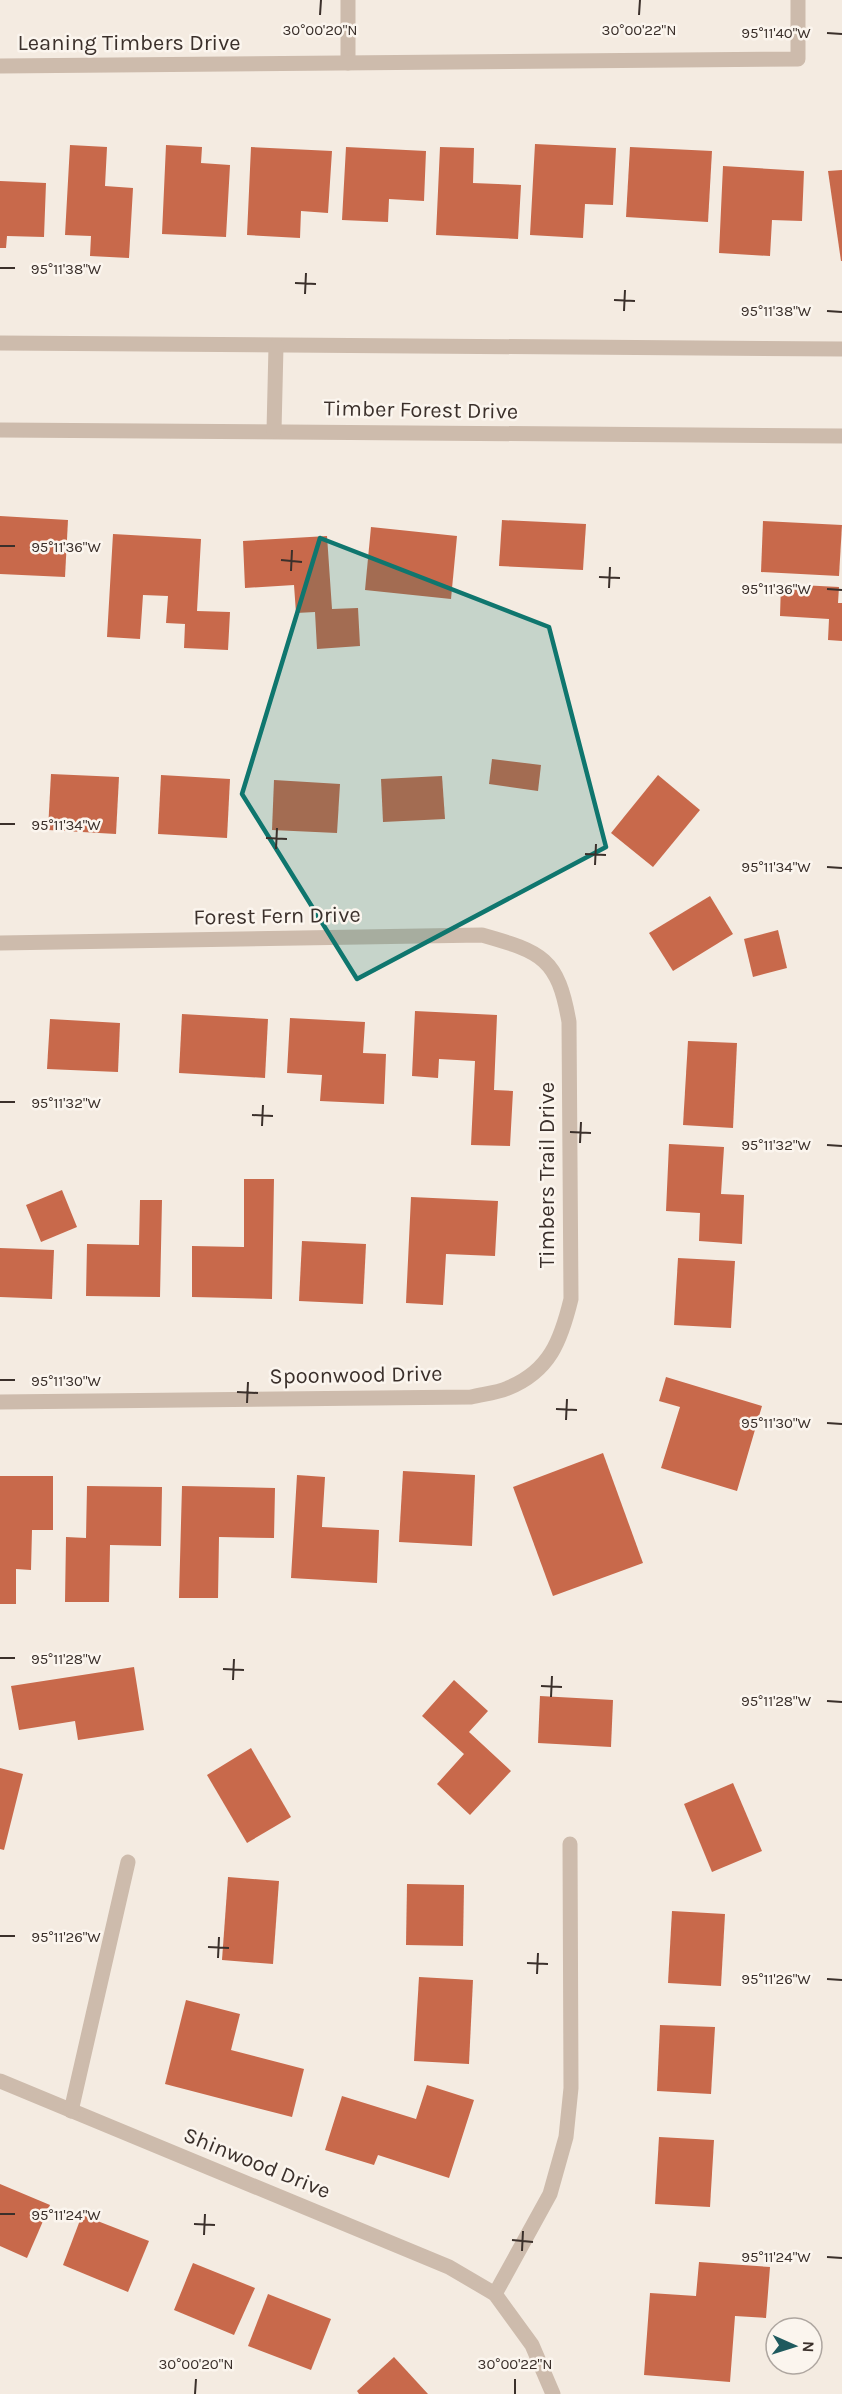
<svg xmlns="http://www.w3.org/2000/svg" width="842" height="2394" viewBox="0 0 842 2394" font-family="Karla,sans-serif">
  <rect width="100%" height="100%" fill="#f4ebe1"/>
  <g fill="#c8694b">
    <path d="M 535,144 L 616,148 L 613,205 L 585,204 L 583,238 L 530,235 Z"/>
    <path d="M 70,145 L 107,147 L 105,186 L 133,188 L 129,258 L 90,256 L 91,236 L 65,235 Z"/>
    <path d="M 166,145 L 202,147 L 201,163 L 230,165 L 226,237 L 162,234 Z"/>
    <path d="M 251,147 L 332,151 L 328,213 L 301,211 L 300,238 L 247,235 Z"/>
    <path d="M 346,147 L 426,151 L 424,201 L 389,199 L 388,222 L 342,220 Z"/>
    <path d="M 440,147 L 474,148 L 473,183 L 521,185 L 518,239 L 436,235 Z"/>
    <path d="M 630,147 L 712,151 L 708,222 L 626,217 Z"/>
    <path d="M 723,166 L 804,171 L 802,221 L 772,220 L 770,256 L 719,253 Z"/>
    <path d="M 842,170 L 842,261 L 841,261 L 828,171 Z"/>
    <path d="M 0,181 L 46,183 L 44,237 L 7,236 L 6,248 L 0,248 Z"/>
    <path d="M 0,516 L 68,520 L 65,577 L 0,574 Z"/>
    <path d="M 502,520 L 586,524 L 583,570 L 499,566 Z"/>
    <path d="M 763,521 L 842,525 L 839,576 L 761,572 Z"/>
    <path d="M 371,527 L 457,536 L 451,599 L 365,590 Z"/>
    <path d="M 113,534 L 201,539 L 197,611 L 230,612 L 228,650 L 184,648 L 185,624 L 166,623 L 168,596 L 143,595 L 140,639 L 107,637 Z"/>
    <path d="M 327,536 L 332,609 L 358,608 L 360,646 L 317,649 L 315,612 L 296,613 L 294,585 L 245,588 L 243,541 Z"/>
    <path d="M 781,584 L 839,587 L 838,603 L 842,603 L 842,641 L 828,640 L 829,619 L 780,616 Z"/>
    <path d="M 492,759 L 541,765 L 538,791 L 489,784 Z"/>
    <path d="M 51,774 L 119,777 L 116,834 L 48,830 Z"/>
    <path d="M 161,775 L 230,779 L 227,838 L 158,834 Z"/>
    <path d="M 658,775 L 700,810 L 653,867 L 611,833 Z"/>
    <path d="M 442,776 L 445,819 L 383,822 L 381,779 Z"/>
    <path d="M 274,780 L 340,784 L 337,833 L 272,830 Z"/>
    <path d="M 710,896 L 733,934 L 673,971 L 649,933 Z"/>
    <path d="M 778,930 L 787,968 L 753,977 L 744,939 Z"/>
    <path d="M 415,1011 L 497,1015 L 494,1090 L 513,1091 L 510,1146 L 471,1145 L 475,1061 L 439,1059 L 438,1078 L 412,1076 Z"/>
    <path d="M 182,1014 L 268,1019 L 265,1078 L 179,1073 Z"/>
    <path d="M 290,1018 L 365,1022 L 363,1053 L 386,1054 L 384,1104 L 320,1101 L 322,1075 L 287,1073 Z"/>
    <path d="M 50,1019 L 120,1023 L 118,1072 L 47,1069 Z"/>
    <path d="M 688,1041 L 737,1043 L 733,1128 L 683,1125 Z"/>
    <path d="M 669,1144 L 724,1147 L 721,1194 L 744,1195 L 742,1244 L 699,1241 L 700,1213 L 666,1211 Z"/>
    <path d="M 244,1179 L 274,1179 L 272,1299 L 192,1297 L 192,1246 L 244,1247 Z"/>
    <path d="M 62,1190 L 77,1227 L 41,1242 L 26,1205 Z"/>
    <path d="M 411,1197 L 498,1201 L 495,1256 L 446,1254 L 443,1305 L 406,1303 Z"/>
    <path d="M 140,1200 L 162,1200 L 160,1297 L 86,1296 L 87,1244 L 139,1245 Z"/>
    <path d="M 302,1241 L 366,1244 L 363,1304 L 299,1301 Z"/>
    <path d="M 0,1248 L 54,1250 L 52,1299 L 0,1297 Z"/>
    <path d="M 678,1258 L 735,1261 L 731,1328 L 674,1325 Z"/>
    <path d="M 666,1377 L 762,1406 L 737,1491 L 661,1468 L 680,1407 L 659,1401 Z"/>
    <path d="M 603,1453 L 643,1563 L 553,1596 L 513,1487 Z"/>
    <path d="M 403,1471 L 475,1475 L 472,1546 L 399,1542 Z"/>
    <path d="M 297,1475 L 325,1477 L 322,1527 L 379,1530 L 377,1583 L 291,1578 Z"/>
    <path d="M 0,1476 L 53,1476 L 53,1530 L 32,1530 L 31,1570 L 16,1569 L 16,1604 L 0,1604 Z"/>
    <path d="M 87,1486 L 162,1487 L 161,1546 L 110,1545 L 109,1602 L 65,1602 L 66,1537 L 86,1538 Z"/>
    <path d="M 182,1486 L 275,1488 L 274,1538 L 219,1537 L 218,1598 L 179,1598 Z"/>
    <path d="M 134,1667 L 144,1730 L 78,1740 L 75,1721 L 19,1730 L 11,1686 Z"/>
    <path d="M 454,1680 L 488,1711 L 469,1732 L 511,1771 L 470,1815 L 437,1784 L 464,1754 L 422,1716 Z"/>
    <path d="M 540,1696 L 613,1700 L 611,1747 L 538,1743 Z"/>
    <path d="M 251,1748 L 291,1817 L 247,1843 L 207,1775 Z"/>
    <path d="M 0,1768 L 23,1774 L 4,1850 L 0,1849 Z"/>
    <path d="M 733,1783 L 762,1851 L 712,1872 L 684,1804 Z"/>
    <path d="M 228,1877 L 279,1881 L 273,1964 L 222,1960 Z"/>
    <path d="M 407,1884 L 464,1885 L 463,1946 L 406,1945 Z"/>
    <path d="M 672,1911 L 725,1914 L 721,1986 L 668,1983 Z"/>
    <path d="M 419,1977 L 473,1980 L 469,2064 L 414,2061 Z"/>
    <path d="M 186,2000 L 240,2014 L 231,2050 L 304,2069 L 292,2117 L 165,2084 Z"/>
    <path d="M 660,2025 L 715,2027 L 711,2094 L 657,2091 Z"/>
    <path d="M 427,2085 L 474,2100 L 449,2178 L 378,2155 L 374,2165 L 325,2150 L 342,2096 L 416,2119 Z"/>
    <path d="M 659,2137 L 714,2140 L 710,2207 L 655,2204 Z"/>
    <path d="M 0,2184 L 50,2205 L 27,2258 L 0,2246 Z"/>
    <path d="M 82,2215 L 149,2241 L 128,2292 L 63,2265 Z"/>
    <path d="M 699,2262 L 770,2267 L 766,2318 L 735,2316 L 730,2382 L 644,2375 L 650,2293 L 696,2296 Z"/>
    <path d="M 193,2263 L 255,2288 L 234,2335 L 174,2310 Z"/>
    <path d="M 268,2294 L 331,2319 L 311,2370 L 248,2346 Z"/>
    <path d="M 394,2357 L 428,2394 L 359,2394 L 357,2391 Z"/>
  </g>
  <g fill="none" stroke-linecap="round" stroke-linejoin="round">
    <g stroke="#cdbbac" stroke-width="15">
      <path d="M 348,63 L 348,0"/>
      <path d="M 0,66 L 798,59 L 798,0"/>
      <path d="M 0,343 L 842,349"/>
      <path d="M 0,430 L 842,436"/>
      <path d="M 274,431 L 276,346"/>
      <path d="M 0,943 L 482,935 C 542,952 558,958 569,1022 L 571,1299 C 561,1340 550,1371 508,1388 C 497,1393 483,1394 471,1397 L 0,1402"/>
      <path d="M 0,2081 L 449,2267 L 495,2294 L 532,2345 L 553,2394"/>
      <path d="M 71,2111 L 128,1862"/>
      <path d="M 495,2294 L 550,2194 L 566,2137 L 571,2088 L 570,1844"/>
    </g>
  </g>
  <path fill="#0f766e" fill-opacity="0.2" stroke="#0f766e" stroke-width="4.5" stroke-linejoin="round" d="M 320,538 L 549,627 L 606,847 L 357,979 L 242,794 Z"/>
  <path fill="none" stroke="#3b302b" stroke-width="2" d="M 320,15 L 321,0M 639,15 L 640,0M 827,33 L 842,34M 0,268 L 15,268M 295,283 L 316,284M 305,294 L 306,273M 614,300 L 635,301M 624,311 L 625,290M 827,311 L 842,312M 0,546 L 15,546M 281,560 L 302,562M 291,571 L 292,550M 599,577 L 620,578M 609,588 L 610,567M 827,589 L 842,590M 0,824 L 15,824M 266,838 L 287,839M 276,849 L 277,828M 585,854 L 606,855M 595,865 L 596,844M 827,867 L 842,868M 0,1102 L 15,1102M 252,1115 L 273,1116M 262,1126 L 263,1105M 570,1132 L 591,1133M 580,1143 L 581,1122M 827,1145 L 842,1146M 0,1380 L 15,1380M 237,1392 L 258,1393M 247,1403 L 248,1382M 556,1409 L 577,1410M 566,1420 L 567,1399M 827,1423 L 842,1424M 0,1658 L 15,1658M 223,1669 L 244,1670M 233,1680 L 234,1659M 541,1686 L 562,1687M 551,1697 L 552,1676M 827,1701 L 842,1702M 0,1936 L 15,1936M 208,1947 L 229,1948M 218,1958 L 219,1937M 527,1963 L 548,1964M 537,1974 L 538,1953M 827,1979 L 842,1980M 0,2214 L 15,2214M 194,2224 L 215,2225M 204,2235 L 205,2214M 512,2240 L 533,2242M 522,2251 L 523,2231M 827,2257 L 842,2258M 195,2394 L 196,2379M 515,2394 L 515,2379"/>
  <g text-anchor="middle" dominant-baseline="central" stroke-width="5" stroke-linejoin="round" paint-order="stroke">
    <g font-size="22" fill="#3b302b" stroke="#fbf5ee">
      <text x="129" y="43">Leaning Timbers Drive</text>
      <text transform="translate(421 410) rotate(1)">Timber Forest Drive</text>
      <text transform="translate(277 916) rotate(-1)">Forest Fern Drive</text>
      <text transform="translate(547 1175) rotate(-90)">Timbers Trail Drive</text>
      <text transform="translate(356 1375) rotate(-1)">Spoonwood Drive</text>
      <text transform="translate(257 2163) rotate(22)">Shinwood Drive</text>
    </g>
  </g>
  <g font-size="15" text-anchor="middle" fill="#3b302b" stroke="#fbf5ee" stroke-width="5" stroke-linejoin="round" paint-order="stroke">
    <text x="320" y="35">30°00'20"N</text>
    <text x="639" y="35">30°00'22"N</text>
    <text x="776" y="38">95°11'40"W</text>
    <text x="66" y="274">95°11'38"W</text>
    <text x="776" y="316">95°11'38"W</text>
    <text x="66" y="552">95°11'36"W</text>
    <text x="776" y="594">95°11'36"W</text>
    <text x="66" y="830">95°11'34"W</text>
    <text x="776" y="872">95°11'34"W</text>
    <text x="66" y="1108">95°11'32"W</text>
    <text x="776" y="1150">95°11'32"W</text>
    <text x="66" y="1386">95°11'30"W</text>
    <text x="776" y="1428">95°11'30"W</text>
    <text x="66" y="1664">95°11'28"W</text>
    <text x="776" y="1706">95°11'28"W</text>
    <text x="66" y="1942">95°11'26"W</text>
    <text x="776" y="1984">95°11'26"W</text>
    <text x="66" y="2220">95°11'24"W</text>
    <text x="776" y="2262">95°11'24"W</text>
    <text x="196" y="2369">30°00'20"N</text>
    <text x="515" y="2369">30°00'22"N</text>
  </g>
  <g transform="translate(794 2346) rotate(93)"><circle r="28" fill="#fbf5ee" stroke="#aea6a0" stroke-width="1.5"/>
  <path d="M0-4.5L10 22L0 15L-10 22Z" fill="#1f5a5e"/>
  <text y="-9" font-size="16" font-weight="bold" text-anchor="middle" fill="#3b302b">N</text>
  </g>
</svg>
